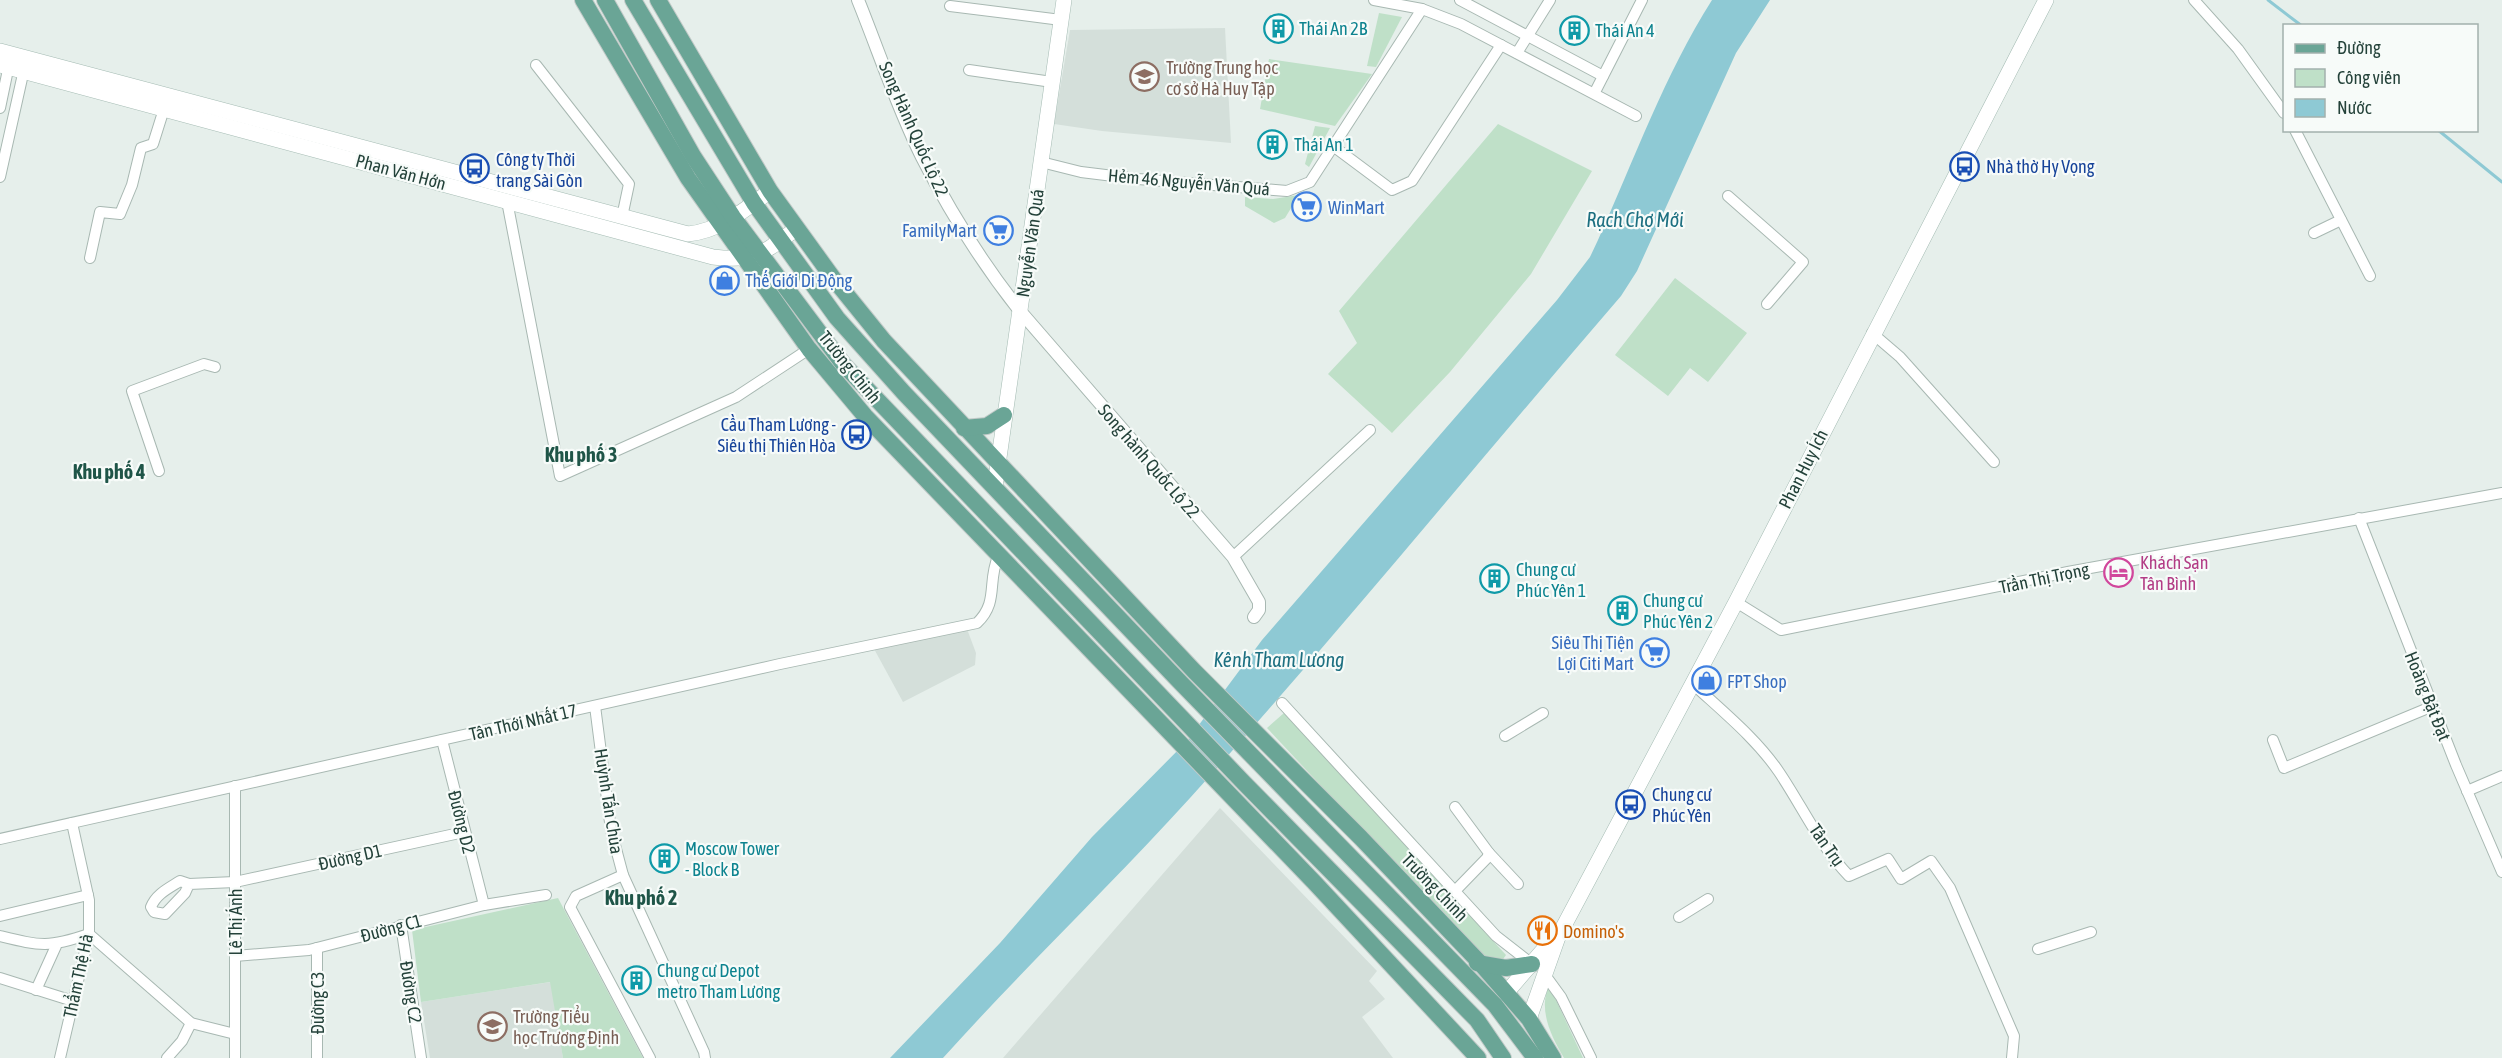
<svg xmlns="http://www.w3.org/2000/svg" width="2502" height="1058" viewBox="0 0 2502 1058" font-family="'Asap Condensed',sans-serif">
  <rect width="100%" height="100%" fill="#e6efeb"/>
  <g fill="#d4dfda">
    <path d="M 1225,28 L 1231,143 L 1102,131 L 1054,124 L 1070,30 Z"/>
    <path d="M 967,629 L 976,653 L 975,665 L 903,702 L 873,647 Z"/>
    <path d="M 1220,808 L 1377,971 L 1369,981 L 1385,999 L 1362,1017 L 1393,1058 L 1003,1058 Z"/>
    <path d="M 551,982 L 563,1058 L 430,1058 L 421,1002 Z"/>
  </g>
  <g fill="#bfe0c8">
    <path d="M 1379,13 L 1402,17 L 1376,67 L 1367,66 Z"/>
    <path d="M 1269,59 L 1372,74 L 1335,126 L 1260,109 Z"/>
    <path d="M 1498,124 L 1592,171 L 1531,274 L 1450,372 L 1392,433 L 1328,374 L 1357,343 L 1339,311 Z"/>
    <path d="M 1315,126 L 1330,128 L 1309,167 L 1305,164 Z"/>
    <path d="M 1299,195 L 1285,218 L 1274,223 L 1245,206 L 1245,197 L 1273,199 Z"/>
    <path d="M 1675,278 L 1747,333 L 1708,382 L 1690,368 L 1668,396 L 1615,355 Z"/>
    <path d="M 1284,713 L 1506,955 L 1501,962 L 1484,960 L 1267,728 Z"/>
    <path d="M 558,898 L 643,1058 L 563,1058 L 550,982 L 421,1002 L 412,930 Z"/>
    <path d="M 1549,985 L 1583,1058 L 1564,1058 C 1551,1036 1538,1010 1549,985 Z"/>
  </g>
  <path fill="#8ec9d4" d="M 1712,0 L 1770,0 L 1736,53 L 1637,271 L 1621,296 C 1477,463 1338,634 1190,798 C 1110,886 1023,969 943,1058 L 890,1058 L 1000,943 L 1092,837 L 1187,741 L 1262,640 L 1557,300 L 1590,257 L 1598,240 C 1634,160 1665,74 1712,0 Z"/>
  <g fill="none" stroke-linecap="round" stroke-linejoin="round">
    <g stroke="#8ec9d4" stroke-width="3">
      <path d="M 2268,0 L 2302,26"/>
      <path d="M 2438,130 L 2502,182"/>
    </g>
    <defs>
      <g id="minor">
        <path d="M 1374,0 L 1422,9 L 1461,24 L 1636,116"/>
        <path d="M 1460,0 L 1603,76"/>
        <path d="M 2194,0 L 2238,49 L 2284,113"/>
        <path d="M 950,6 L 1061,20"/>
        <path d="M 1517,53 L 1550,0"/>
        <path d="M 536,65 L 629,184 L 622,217"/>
        <path d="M 969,70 L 1052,82"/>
        <path d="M 1595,92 L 1642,0"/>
        <path d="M 0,108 L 10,60"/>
        <path d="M 2295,130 L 2370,276"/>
        <path d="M 1333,146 L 1392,190 L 1412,181 L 1501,45"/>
        <path d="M 1041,162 L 1081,172 L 1138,179 L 1287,191 L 1310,182 L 1422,9"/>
        <path d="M 0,177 L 25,65"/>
        <path d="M 1728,196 L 1803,262 L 1767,304"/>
        <path d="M 507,201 L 560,476 L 736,397 L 809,349"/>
        <path d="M 2314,233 L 2341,220"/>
        <path d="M 90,258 L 100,212 L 120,214 L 132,185 L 141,148 L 153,144 L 164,109"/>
        <path d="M 1872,333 L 1900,357 L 1994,462"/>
        <path d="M 159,471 L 132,391 L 204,364 L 215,367"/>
        <path d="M 2359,518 L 2456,765 L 2502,872"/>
        <path d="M 1233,557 L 1370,430"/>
        <path d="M 1736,602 L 1781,630 L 2068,572 L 2502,493"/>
        <path d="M 1692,683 C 1722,711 1756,738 1779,772 C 1802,806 1820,846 1849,876 L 1888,859 L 1901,879 L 1931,861 L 1950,888 L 2014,1036 L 2012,1058"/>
        <path d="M 1282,703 L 1496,936 L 1532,964"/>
        <path d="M 595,706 L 611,830 L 623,875 L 704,1052 L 705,1058"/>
        <path d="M 1505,736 L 1543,713"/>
        <path d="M 442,740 L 484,905"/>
        <path d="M 2273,740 L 2284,768 L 2433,706"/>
        <path d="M 2467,791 L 2502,776"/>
        <path d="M 1455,807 L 1489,853 L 1487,858 L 1455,891"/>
        <path d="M 0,839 L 780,664 L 977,623 C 999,602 987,582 998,557"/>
        <path d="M 1489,853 L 1518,884"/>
        <path d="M 623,875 L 576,896 L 570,907 L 650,1058"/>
        <path d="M 189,884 L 185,893 L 165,914 L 154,912 L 151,907 C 156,894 169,888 180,881 L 189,884 L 235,882 L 464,832"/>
        <path d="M 0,916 L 88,895"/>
        <path d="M 1679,917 L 1708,899"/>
        <path d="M 401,925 L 421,1058"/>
        <path d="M 0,936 C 41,946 48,948 89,934 L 191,1023 L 235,1034"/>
        <path d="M 317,948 L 317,1058"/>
        <path d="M 2038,949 L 2091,932"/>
        <path d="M 235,956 L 309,950 L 484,905 L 546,895"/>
        <path d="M 1545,975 L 1561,997 L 1591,1058"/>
        <path d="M 0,978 L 73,1001"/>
        <path d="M 36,990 L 56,946"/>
        <path d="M 60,1058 L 89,934 L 89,900 L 72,823"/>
        <path d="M 167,1058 L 182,1041 L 191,1023"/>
        <path d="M 235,1058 L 235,786"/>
      </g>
      <path id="tertiary" d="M 858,0 C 879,52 897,107 922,157 C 950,212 982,263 1020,311 L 1233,557 L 1259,602 L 1259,610 L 1254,617"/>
      <g id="secondary">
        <path d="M 0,51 L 688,234 C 720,231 746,209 770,191"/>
        <path d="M 0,65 L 713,257 C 756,262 763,253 796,229"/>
        <path d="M 995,486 L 1064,0"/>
        <path d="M 1507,992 L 1545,948 L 1558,937"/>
        <path d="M 1529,1019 L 1558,937 L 1736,602 L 2046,0"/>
      </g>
      <g id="primary">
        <path d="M 583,0 L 688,178 L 809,349 L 865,416 L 1314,882 L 1478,1058"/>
        <path d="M 605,0 L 693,156 L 733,217 L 843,364 L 1244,783 L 1477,1020 L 1503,1058"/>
        <path d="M 633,0 L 754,203 L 837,318 L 904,393 L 1181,683 L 1495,1005 L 1535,1058"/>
        <path d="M 658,0 L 770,191 L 833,278 L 884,341 L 1194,671 L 1361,838 L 1481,964 L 1529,1019 L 1553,1058"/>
        <path d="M 964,428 L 987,426 L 1004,415"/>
        <path d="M 1477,963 L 1506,968 L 1532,964"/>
      </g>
    </defs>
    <use href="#minor" stroke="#a8b8b2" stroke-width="12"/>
    <use href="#tertiary" stroke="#a8b8b2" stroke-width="14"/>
    <use href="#secondary" stroke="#a4bbb3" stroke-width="16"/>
    <use href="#primary" stroke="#c2cac8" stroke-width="18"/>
    <use href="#minor" stroke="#fff" stroke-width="10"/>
    <use href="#tertiary" stroke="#fff" stroke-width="12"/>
    <use href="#secondary" stroke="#fff" stroke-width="15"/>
    <use href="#primary" stroke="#6aa596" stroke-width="16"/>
  </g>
  <defs>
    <symbol id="building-ring" viewBox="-11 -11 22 22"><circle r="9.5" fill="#f7fbf9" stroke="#0f9aa8" stroke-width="1.5"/><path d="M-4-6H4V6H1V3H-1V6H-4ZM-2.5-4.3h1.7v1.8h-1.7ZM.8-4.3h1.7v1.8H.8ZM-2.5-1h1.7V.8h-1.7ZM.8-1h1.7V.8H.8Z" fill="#0f9aa8"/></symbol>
    <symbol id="school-ring" viewBox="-11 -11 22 22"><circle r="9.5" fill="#f7fbf9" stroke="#8d6e63" stroke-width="1.5"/><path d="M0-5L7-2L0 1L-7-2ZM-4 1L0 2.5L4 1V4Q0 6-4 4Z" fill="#8d6e63"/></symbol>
    <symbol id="bus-ring" viewBox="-11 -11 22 22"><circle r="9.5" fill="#f7fbf9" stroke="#1a4fb4" stroke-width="1.5"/><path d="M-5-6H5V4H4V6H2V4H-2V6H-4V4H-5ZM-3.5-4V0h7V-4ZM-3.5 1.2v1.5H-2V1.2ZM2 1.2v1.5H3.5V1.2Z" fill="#1a4fb4"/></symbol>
    <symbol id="supermarket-ring" viewBox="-11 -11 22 22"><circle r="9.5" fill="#f7fbf9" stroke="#3f7fe0" stroke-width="1.5"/><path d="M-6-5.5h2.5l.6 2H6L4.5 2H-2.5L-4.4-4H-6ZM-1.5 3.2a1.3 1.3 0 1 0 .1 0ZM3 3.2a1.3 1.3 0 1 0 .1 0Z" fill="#3f7fe0"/></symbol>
    <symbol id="shop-ring" viewBox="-11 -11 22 22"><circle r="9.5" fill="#f7fbf9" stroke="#3f7fe0" stroke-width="1.5"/><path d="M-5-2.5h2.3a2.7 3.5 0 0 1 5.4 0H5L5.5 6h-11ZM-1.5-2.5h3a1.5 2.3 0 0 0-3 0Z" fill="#3f7fe0"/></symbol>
    <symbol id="hotel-ring" viewBox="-11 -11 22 22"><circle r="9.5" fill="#f7fbf9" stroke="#d1479c" stroke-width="1.5"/><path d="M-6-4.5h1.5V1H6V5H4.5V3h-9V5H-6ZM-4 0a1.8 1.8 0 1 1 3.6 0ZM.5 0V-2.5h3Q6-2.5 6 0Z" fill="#d1479c"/></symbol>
    <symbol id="restaurant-ring" viewBox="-11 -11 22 22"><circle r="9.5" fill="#f7fbf9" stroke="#e8710a" stroke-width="1.5"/><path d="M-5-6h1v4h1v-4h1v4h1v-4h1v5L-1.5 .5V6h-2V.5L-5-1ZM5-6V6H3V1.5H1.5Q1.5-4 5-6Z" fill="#e8710a"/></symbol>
  </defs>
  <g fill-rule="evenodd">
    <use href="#building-ring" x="1262" y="12" width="33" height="33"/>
    <use href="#building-ring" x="1558" y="14" width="33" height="33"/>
    <use href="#school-ring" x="1128" y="60" width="33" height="33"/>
    <use href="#building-ring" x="1256" y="128" width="33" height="33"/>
    <use href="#bus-ring" x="1948" y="150" width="33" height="33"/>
    <use href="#bus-ring" x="458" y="152" width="33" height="33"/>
    <use href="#supermarket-ring" x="1290" y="190" width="33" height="33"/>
    <use href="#supermarket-ring" x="982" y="214" width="33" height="33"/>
    <use href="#shop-ring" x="708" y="264" width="33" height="33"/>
    <use href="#bus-ring" x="840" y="418" width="33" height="33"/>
    <use href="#hotel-ring" x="2102" y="556" width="33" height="33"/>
    <use href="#building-ring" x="1478" y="562" width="33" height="33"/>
    <use href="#building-ring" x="1606" y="594" width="33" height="33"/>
    <use href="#supermarket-ring" x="1638" y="636" width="33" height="33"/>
    <use href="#shop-ring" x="1690" y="664" width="33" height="33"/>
    <use href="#bus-ring" x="1614" y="788" width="33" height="33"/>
    <use href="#building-ring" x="648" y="842" width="33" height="33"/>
    <use href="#restaurant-ring" x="1526" y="914" width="33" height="33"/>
    <use href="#building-ring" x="620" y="964" width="33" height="33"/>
    <use href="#school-ring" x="476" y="1010" width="33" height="33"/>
  </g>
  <g text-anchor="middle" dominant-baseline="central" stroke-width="4.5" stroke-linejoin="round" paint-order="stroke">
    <g font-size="18" fill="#0d838f" stroke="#f7fbf9" text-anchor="start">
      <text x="1299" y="28">Thái An 2B</text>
      <text x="1595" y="30">Thái An 4</text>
      <text x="1294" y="144">Thái An 1</text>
      <text x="1516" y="569">Chung cư<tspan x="1516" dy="21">Phúc Yên 1</tspan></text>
      <text x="1643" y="600">Chung cư<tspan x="1643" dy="21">Phúc Yên 2</tspan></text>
      <text x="685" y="848">Moscow Tower<tspan x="685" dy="21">- Block B</tspan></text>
      <text x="657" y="970">Chung cư Depot<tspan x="657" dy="21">metro Tham Lương</tspan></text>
    </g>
    <g font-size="18" fill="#785e54" stroke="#f7fbf9" text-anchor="start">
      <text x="1166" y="67">Trường Trung học<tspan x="1166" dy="21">cơ sở Hà Huy Tập</tspan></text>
      <text x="513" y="1016">Trường Tiểu<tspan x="513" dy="21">học Trương Định</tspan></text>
    </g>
    <g font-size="18" fill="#24423a" stroke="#f7fbf9">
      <text transform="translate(914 129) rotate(66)">Song Hành Quốc Lộ 22</text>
      <text transform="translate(401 172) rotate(15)">Phan Văn Hớn</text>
      <text transform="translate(1189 182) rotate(5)">Hẻm 46 Nguyễn Văn Quá</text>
      <text transform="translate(1030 243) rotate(-82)">Nguyễn Văn Quá</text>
      <text transform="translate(850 367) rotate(51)">Trường Chinh</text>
      <text transform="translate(1149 461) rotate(49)">Song hành Quốc Lộ 22</text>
      <text transform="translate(1803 469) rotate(-63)">Phan Huy Ích</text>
      <text transform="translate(2044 578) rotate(-12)">Trần Thị Trọng</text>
      <text transform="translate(2428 696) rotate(68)">Hoàng Bật Đạt</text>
      <text transform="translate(523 722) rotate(-13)">Tân Thới Nhất 17</text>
      <text transform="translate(609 801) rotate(81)">Huỳnh Tấn Chùa</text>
      <text transform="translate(462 822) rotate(76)">Đường D2</text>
      <text transform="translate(1827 845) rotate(55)">Tân Trụ</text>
      <text transform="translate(350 857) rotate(-13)">Đường D1</text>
      <text transform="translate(1435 887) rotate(46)">Trường Chinh</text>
      <text transform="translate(235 922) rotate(-90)">Lê Thị Ánh</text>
      <text transform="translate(391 928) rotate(-15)">Đường C1</text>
      <text transform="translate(78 976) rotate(-78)">Thẩm Thệ Hà</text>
      <text transform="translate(411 992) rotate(81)">Đường C2</text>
      <text transform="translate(317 1003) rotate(-90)">Đường C3</text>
    </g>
    <g font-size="18" fill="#164399" stroke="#f7fbf9" text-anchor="start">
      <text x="496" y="159">Công ty Thời<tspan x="496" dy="21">trang Sài Gòn</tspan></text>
      <text x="1986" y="166">Nhà thờ Hy Vọng</text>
      <text x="836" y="424" text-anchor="end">Cầu Tham Lương -<tspan x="836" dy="21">Siêu thị Thiên Hòa</tspan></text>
      <text x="1652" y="794">Chung cư<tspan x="1652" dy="21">Phúc Yên</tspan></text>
    </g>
    <g font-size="18" fill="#366cbe" stroke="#f7fbf9" text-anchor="start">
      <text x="1328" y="207">WinMart</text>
      <text x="977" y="230" text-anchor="end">FamilyMart</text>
      <text x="745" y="280">Thế Giới Di Động</text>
      <text x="1634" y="642" text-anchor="end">Siêu Thị Tiện<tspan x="1634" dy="21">Lợi Citi Mart</tspan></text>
      <text x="1727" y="681">FPT Shop</text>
    </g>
    <g font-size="18" fill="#b23c85" stroke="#f7fbf9" text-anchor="start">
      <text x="2140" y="562">Khách Sạn<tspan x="2140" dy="21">Tân Bình</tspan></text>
    </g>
    <g font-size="18" fill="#c56008" stroke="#f7fbf9" text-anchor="start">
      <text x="1563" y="931">Domino's</text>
    </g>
    <g font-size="20" font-style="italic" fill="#1c6f80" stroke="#f7fbf9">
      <text x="1635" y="219">Rạch Chợ Mới</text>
      <text x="1279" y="659">Kênh Tham Lương</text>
    </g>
    <g font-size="20" font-weight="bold" fill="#1f5548" stroke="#f7fbf9">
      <text x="581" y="454">Khu phố 3</text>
      <text x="109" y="471">Khu phố 4</text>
      <text x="641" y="897">Khu phố 2</text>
    </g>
  </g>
  <rect x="2283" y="24" width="195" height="108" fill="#f7fbf9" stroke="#a3b1ad" stroke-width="1.5"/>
  <rect x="2295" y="44" width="30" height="9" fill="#6aa596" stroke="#a3b1ad" stroke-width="1.5"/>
  <text x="2337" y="54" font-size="18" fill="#24423a">Đường</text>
  <rect x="2295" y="69" width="30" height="18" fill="#bfe0c8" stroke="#a3b1ad" stroke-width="1.5"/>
  <text x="2337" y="84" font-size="18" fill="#24423a">Công viên</text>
  <rect x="2295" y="99" width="30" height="18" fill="#8ec9d4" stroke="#a3b1ad" stroke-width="1.5"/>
  <text x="2337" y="114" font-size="18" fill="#24423a">Nước</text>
</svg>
